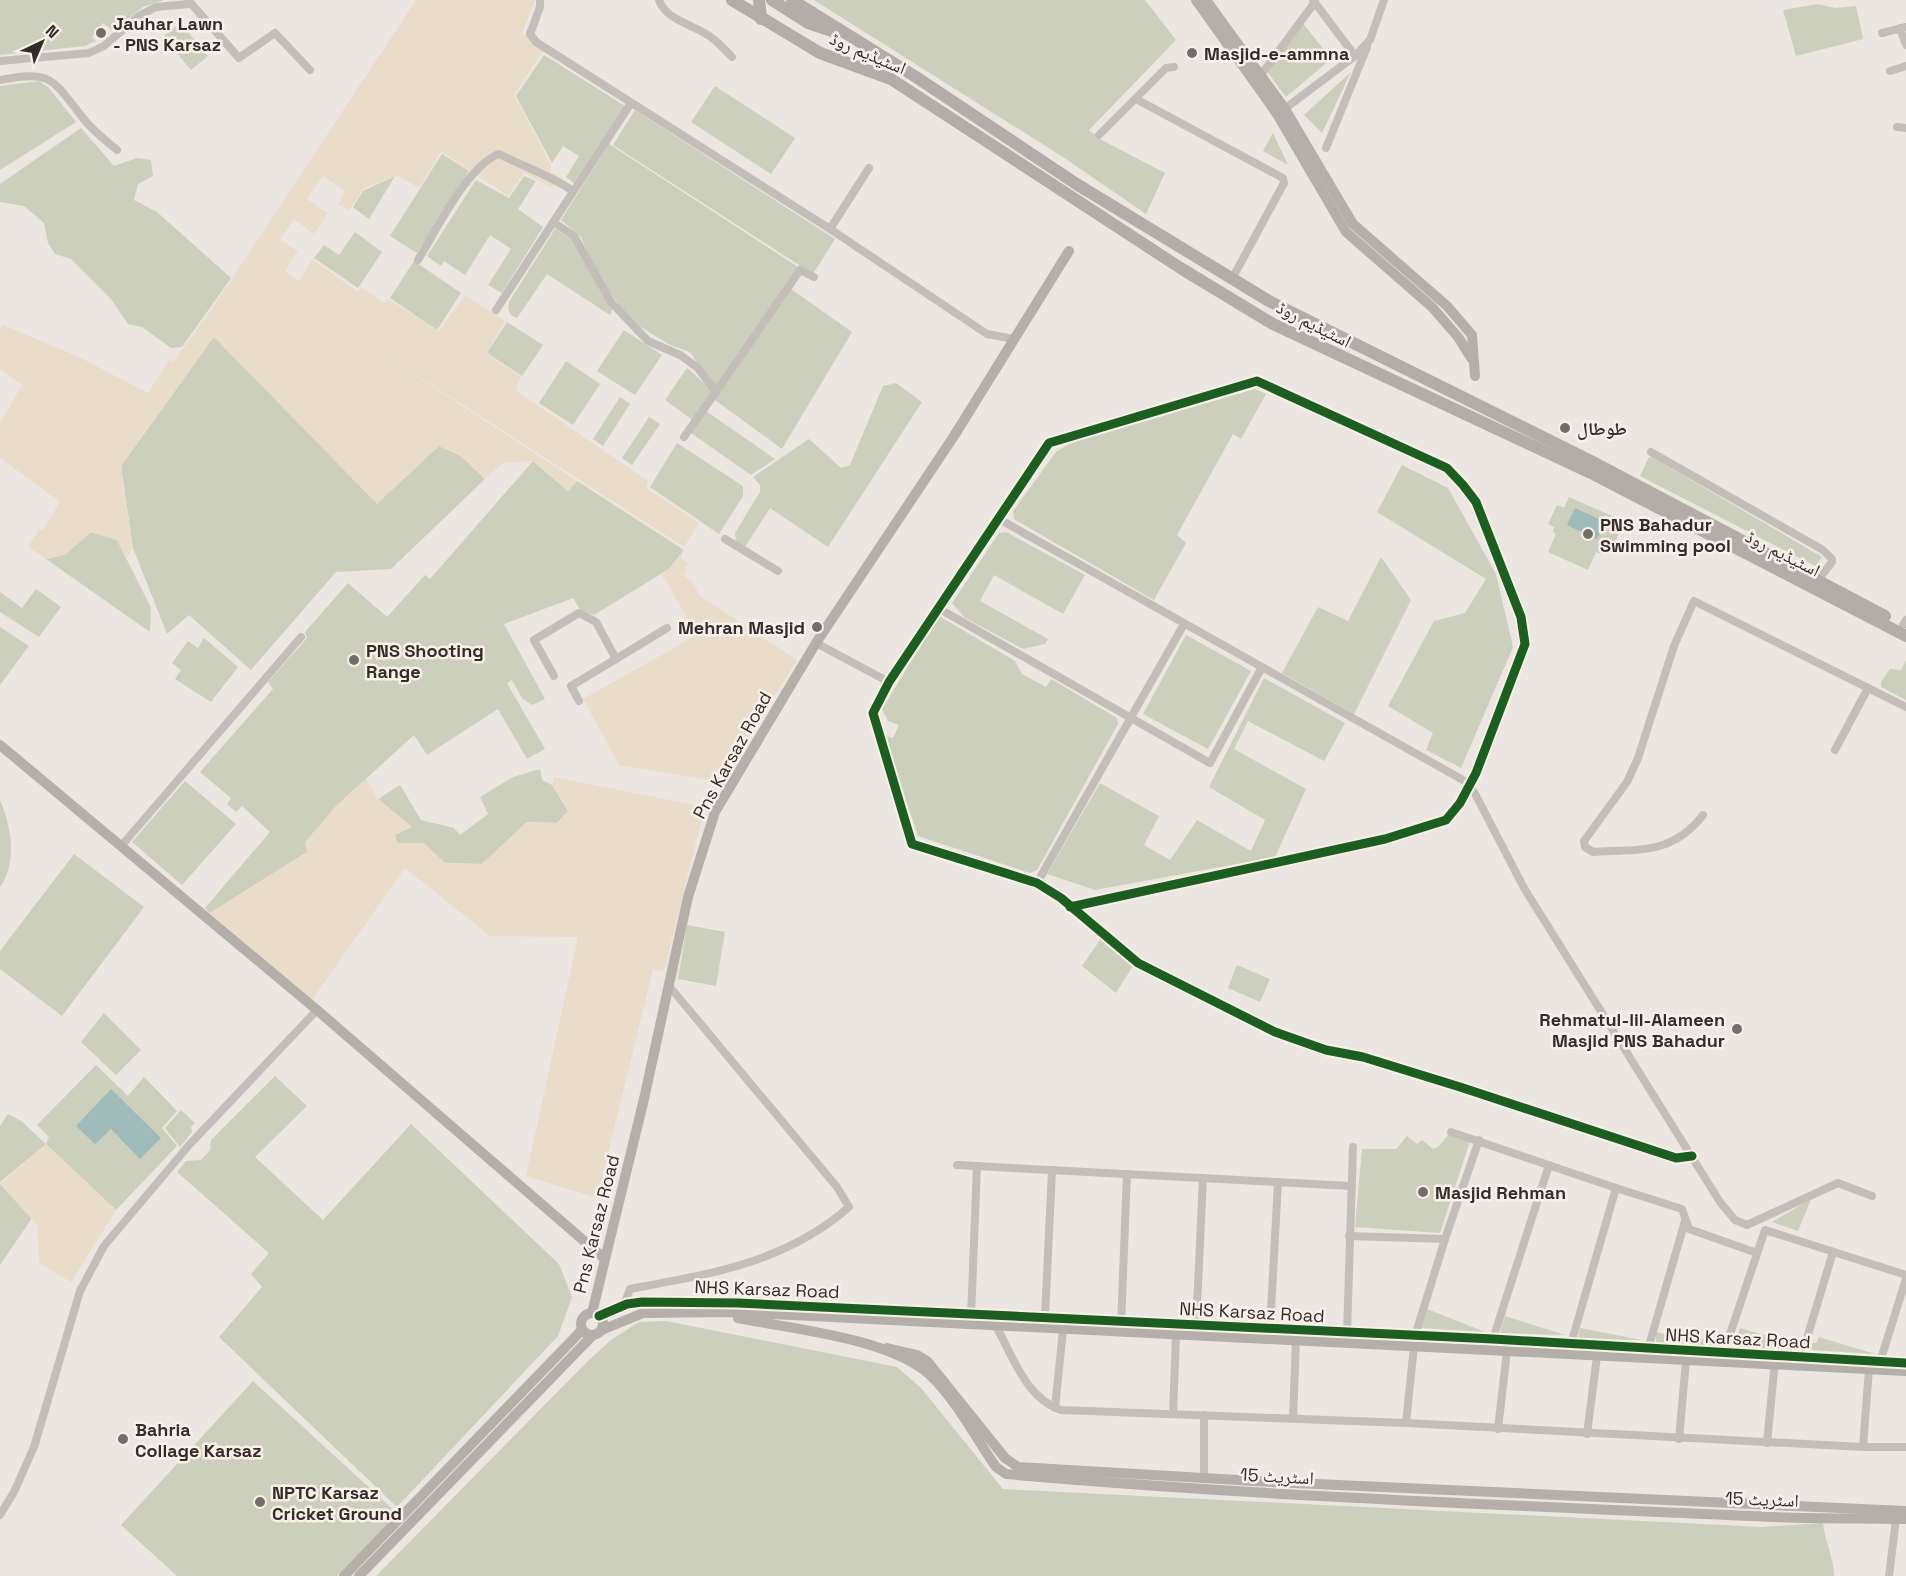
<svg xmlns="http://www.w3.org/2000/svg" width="1906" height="1576" viewBox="0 0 1906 1576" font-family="'Space Grotesk','Noto Naskh Arabic',sans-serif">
  <rect width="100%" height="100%" fill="#ebe6e1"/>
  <g fill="#cccfbc">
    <path d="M 0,0 L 164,0 L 143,7 L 114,31 L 103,23 L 92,37 L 96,41 L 85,46 L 0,55 Z"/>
    <path d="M 814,0 L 1145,0 L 1176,40 L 1089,130 L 1100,139 L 1165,173 L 1146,214 L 1063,157 Z"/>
    <path d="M 1818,4 L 1835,8 L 1856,6 L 1863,39 L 1796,56 L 1783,10 Z"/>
    <path d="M 1302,22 L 1331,59 L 1286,97 L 1266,70 Z"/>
    <path d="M 180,23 L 208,56 L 191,70 L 163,37 Z"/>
    <path d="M 544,55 L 625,106 L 574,183 L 566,177 L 579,156 L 563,146 L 552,163 L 516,96 Z"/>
    <path d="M 1351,72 L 1322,133 L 1304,115 Z"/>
    <path d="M 39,81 L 48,87 L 76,122 L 0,170 L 0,86 Z"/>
    <path d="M 715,86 L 795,138 L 771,174 L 691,122 Z"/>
    <path d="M 635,110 L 835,239 L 813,274 L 613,145 Z"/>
    <path d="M 81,128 L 114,166 L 137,158 L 151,160 L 153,176 L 138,184 L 134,200 L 157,212 L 231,278 L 182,347 L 171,348 L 142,327 L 128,324 L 111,299 L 71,259 L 55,254 L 48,243 L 44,223 L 24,206 L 0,202 L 0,184 Z"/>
    <path d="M 1273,133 L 1288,165 L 1263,151 Z"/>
    <path d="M 609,144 L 798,267 L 715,389 L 690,352 L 670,345 L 641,327 L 622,309 L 597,275 L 581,237 L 561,220 Z"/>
    <path d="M 442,154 L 469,171 L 417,253 L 390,236 Z"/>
    <path d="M 395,176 L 369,219 L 353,207 L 363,191 Z"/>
    <path d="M 524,176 L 536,181 L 518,209 L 543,227 L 502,293 L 488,285 L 511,249 L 490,235 L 465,275 L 444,261 L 441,266 L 427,256 L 476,180 L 509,198 Z"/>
    <path d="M 555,229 L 573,240 L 613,308 L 610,315 L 547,274 L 517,318 C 508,315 508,310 509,302 Z"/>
    <path d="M 355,232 L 382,252 L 358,288 L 314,258 L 324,245 L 339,255 Z"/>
    <path d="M 414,261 L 461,293 L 437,330 L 390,298 Z"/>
    <path d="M 791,289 L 852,332 L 782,449 L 715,400 Z"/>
    <path d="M 507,322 L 543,345 L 522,376 L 487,353 Z"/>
    <path d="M 624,330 L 662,355 L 635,395 L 597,371 Z"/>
    <path d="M 214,336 L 377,503 L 439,446 L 461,456 L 485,479 L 391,569 L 336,572 L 251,670 L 189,615 L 167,634 L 133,548 L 121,466 Z"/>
    <path d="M 566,361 L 600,384 L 573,425 L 539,403 Z"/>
    <path d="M 687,368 L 714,392 L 694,421 L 665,400 Z"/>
    <path d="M 896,383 L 922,402 L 828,547 L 770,508 L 745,547 L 736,542 L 735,533 L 760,492 L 760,485 L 753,477 L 809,439 L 841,468 L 850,465 L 883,386 Z"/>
    <path d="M 1255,389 L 1266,394 L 1241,439 L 1233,434 L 1177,535 L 1186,543 L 1154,600 L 1014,519 L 1013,511 L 1056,452 L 1073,442 Z"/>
    <path d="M 620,397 L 630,404 L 603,446 L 593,439 Z"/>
    <path d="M 706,411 L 775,459 L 751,475 L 691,433 Z"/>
    <path d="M 649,417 L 660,424 L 632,465 L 622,458 Z"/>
    <path d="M 677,443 L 743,486 L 743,496 L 719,534 L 650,487 Z"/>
    <path d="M 1649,457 L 1652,457 L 1822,557 L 1815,566 L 1640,476 Z"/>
    <path d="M 533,461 L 568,491 L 577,481 L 684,550 L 669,569 L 594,615 L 581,611 L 573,598 L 504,624 L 545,699 L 532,705 L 522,698 L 512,680 L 507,683 L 545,749 L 527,759 L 498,709 L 427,755 L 414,735 L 335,807 L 307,852 L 210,913 L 205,908 L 270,832 L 242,806 L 236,812 L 227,804 L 231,798 L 200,772 L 273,689 L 268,682 L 307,638 L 305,632 L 348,583 L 387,617 L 425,575 L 430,579 Z"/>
    <path d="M 1402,465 L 1448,488 L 1496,574 L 1513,647 L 1461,768 L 1426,750 L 1433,733 L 1388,706 L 1434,621 L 1465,613 L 1486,579 L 1377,512 Z"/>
    <path d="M 1569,497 L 1619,519 L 1614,531 L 1619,533 L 1611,552 L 1603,549 L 1601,554 L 1596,552 L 1588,570 L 1548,552 L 1556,534 L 1553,532 L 1554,527 L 1548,524 L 1557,505 L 1564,508 Z"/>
    <path d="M 91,532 L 117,540 L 151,608 L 150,632 L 46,559 L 66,554 Z"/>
    <path d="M 1006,532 L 1085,575 L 1063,614 L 994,575 L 980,601 L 1048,639 L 1045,644 L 1023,649 L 965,618 L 952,603 L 999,533 Z"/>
    <path d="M 1381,557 L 1411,600 L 1354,714 L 1282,673 L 1318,607 L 1348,621 Z"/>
    <path d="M 36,589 L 61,607 L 39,637 L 0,612 L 0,592 L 22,608 Z"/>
    <path d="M 939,616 L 1015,661 L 1022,674 L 1046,687 L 1051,679 L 1117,718 L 1118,724 L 1037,870 L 1030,873 L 918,836 L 884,735 L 893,738 L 899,725 L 888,721 L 882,709 Z"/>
    <path d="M 0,627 L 29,646 L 0,685 Z"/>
    <path d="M 1186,635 L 1251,671 L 1208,749 L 1143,714 Z"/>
    <path d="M 204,638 L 238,667 L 211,702 L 175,679 L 181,670 L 172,663 L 188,641 L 198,648 Z"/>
    <path d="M 1906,660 L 1906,700 L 1881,687 L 1881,682 L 1890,669 L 1901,670 Z"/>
    <path d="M 1264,678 L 1345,723 L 1324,761 L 1248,721 L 1234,749 L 1306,789 L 1275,857 L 1095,890 L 1047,874 L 1100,783 L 1159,816 L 1144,845 L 1170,860 L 1197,820 L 1251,851 L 1265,820 L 1209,787 Z"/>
    <path d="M 540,769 L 542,780 L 552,785 L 568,811 L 557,823 L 527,822 L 482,864 L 445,863 L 424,843 L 397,844 L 395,835 L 411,827 L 378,799 L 400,785 L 421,820 L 454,828 L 460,835 L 488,814 L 480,797 L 513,777 Z"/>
    <path d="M 185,781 L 236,824 L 182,885 L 132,842 Z"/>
    <path d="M 0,800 C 11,826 18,861 0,887 Z"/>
    <path d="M 74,854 L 144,907 L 62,1016 L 0,969 L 0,951 Z"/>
    <path d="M 687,925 L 725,932 L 716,986 L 678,979 Z"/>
    <path d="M 1100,940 L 1133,966 L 1116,993 L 1082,966 Z"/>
    <path d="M 1237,965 L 1270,979 L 1260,1002 L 1228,988 Z"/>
    <path d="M 104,1013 L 141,1050 L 116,1075 L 81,1042 Z"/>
    <path d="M 96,1065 L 128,1096 L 144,1077 L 177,1111 L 162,1128 L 177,1146 L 116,1210 L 46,1144 L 0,1182 L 0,1126 L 8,1114 L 21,1121 L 46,1144 L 49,1137 L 37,1125 Z"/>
    <path d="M 275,1076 L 307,1106 L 255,1157 L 323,1220 L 411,1124 L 559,1264 L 572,1297 L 558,1336 L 397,1507 L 219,1337 L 262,1287 L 251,1274 L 269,1253 L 177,1172 L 186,1161 L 201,1160 L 210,1150 L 211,1140 Z"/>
    <path d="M 181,1110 L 195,1123 L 191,1127 L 192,1132 L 180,1147 L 165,1128 Z"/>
    <path d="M 1448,1135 L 1470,1141 L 1440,1233 L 1355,1227 L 1362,1149 L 1396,1149 L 1407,1136 L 1417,1144 L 1422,1140 L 1433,1149 L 1438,1147 Z"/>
    <path d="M 0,1184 L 32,1218 L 0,1265 Z"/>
    <path d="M 1811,1199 L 1798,1231 L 1772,1222 Z"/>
    <path d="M 1427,1309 L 1485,1332 L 1422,1328 Z"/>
    <path d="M 1505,1316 L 1565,1335 L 1500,1333 Z"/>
    <path d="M 666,1321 L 897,1367 L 921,1388 L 1003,1489 L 1762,1527 L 1823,1523 C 1825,1542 1834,1558 1834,1576 L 376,1576 L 587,1362 L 611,1340 L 639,1322 Z"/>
    <path d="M 1580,1328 L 1642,1340 L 1578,1339 Z"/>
    <path d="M 1667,1328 L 1718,1343 L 1718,1347 L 1656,1344 L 1656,1332 L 1665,1334 Z"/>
    <path d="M 1740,1328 L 1798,1345 L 1797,1350 L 1733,1347 Z"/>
    <path d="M 1819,1337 L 1875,1354 L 1811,1350 L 1812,1343 L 1816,1343 Z"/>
    <path d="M 253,1381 L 398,1514 L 337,1576 L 177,1576 L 121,1525 Z"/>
  </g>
  <g fill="#e9ddca">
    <path d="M 416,0 L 535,0 L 522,33 L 543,51 L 514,95 L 551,165 L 550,171 L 562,178 L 553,188 L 524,173 L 508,196 L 441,151 L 419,188 L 397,175 L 364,188 L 349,210 L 338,205 L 345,191 L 323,176 L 307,199 L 328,213 L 314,234 L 294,219 L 280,240 L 298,251 L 285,271 L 299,281 L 312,259 L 358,292 L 361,287 L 384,303 L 388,299 L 439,331 L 465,295 L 505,321 L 486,354 L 521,377 L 515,390 L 648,481 L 646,488 L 699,523 L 684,547 L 360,339 L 577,481 L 568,491 L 533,461 L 503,463 L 485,479 L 461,456 L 439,446 L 377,504 L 214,337 L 121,466 L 133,548 L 127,558 L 117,540 L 91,532 L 66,554 L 46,559 L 28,547 L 39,529 L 43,530 L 60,502 L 0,458 L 0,424 L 22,385 L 0,369 L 0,331 L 3,325 L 77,356 L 148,393 L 169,360 L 173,362 L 213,307 Z"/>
    <path d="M 684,550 L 681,558 L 688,563 L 684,576 L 694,584 L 699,595 L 797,660 L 721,782 L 619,765 L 583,699 L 697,635 L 661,573 L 669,569 Z"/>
    <path d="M 554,777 L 705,807 L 664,971 L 653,970 L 597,1198 L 526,1176 L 578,937 L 490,936 L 405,868 L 312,1000 L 210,913 L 307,852 L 305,842 L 335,807 L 366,779 L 378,799 L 411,826 L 395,835 L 397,843 L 424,843 L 445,863 L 482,864 L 527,822 L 558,823 L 568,811 L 552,785 Z"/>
    <path d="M 46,1144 L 116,1210 L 71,1282 L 39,1263 L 37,1225 L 0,1184 Z"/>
  </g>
  <g fill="#9fbbba">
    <path d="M 1575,508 L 1605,522 L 1597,539 L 1567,525 Z"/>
    <path d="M 111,1089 L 161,1138 L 140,1159 L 111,1129 L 95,1144 L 76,1126 Z"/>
  </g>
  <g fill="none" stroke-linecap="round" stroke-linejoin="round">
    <g stroke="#c4beba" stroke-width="8">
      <path d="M 540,0 L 540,7 L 530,34 L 536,42 L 830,229 L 987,334 L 1014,339"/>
      <path d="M 659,0 C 667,22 695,24 712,38 C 719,43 726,51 732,57"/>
      <path d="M 1313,0 L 1355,56"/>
      <path d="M 189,1 L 239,58 L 275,33 L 310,70"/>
      <path d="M 1900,28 L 1906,45"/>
      <path d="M 1882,33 L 1906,27"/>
      <path d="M 0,61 L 89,53 L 104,46 L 139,16 L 156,7 L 189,4"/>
      <path d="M 1890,71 L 1906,66"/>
      <path d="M 1261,75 L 1315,2"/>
      <path d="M 0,80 C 53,70 52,79 83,118 C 92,130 105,140 117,150"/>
      <path d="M 1136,99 L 1283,178 L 1284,183 L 1232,279"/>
      <path d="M 1283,110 L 1355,56 L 1370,40 L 1384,0"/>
      <path d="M 1897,127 L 1906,128"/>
      <path d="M 1099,135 L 1166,68 L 1174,67"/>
      <path d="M 1326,148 L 1367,47"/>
      <path d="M 553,222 L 574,236 L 611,302 L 648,341 L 680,355 L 698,368 L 716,392 L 684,437"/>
      <path d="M 830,229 L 869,168"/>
      <path d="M 418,260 C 436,231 467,166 499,154 C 524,167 550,175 573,191"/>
      <path d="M 496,310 L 631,103"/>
      <path d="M 716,392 L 800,270 L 814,277"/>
      <path d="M 1651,452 L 1823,550 L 1832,559 L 1832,562 L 1818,580"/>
      <path d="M 999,519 L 1470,784 L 1524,888 L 1720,1202 L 1735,1220 L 1747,1225 L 1838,1183 L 1872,1196"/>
      <path d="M 725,539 L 778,571"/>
      <path d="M 938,608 L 1210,763 L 1261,669"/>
      <path d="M 1903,625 L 1906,620"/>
      <path d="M 816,643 L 889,682"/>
      <path d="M 616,659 L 667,628"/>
      <path d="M 554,676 L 534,640 L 579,613 L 596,622 L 616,659 L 571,686 L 579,701"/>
      <path d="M 1835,750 L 1868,688"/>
      <path d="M 1703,815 C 1672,855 1639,849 1593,852 L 1585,847 L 1584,841 L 1627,782 L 1638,758 L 1674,646 L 1694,601 L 1906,707"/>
      <path d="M 122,845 L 301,637"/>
      <path d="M 1037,883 L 1184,624"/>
      <path d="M 1070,907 L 1385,839 L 1446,820 L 1460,803 L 1476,773 L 1525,644 L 1521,617 L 1476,502 L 1463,485 L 1447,468 L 1257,381 L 1049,443 L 889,682 L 873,713 L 912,844 L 1037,883 L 1061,898 L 1138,963 L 1275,1032 L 1326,1050 L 1363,1057 L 1460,1087 L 1676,1158 L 1692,1156"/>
      <path d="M 1451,1132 L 1616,1188 L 1571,1344"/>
      <path d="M 957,1165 L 1351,1186"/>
      <path d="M 1616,1188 L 1682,1209 L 1689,1229 L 1757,1253"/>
      <path d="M 1349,1236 L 1445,1239"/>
      <path d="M 624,1305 L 630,1289 C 710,1274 785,1263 849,1207 L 837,1187 L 669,986"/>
      <path d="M 971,1317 L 977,1166"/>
      <path d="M 1045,1317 L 1052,1170"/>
      <path d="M 996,1326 C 1013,1357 1026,1398 1061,1410 L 1406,1423"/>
      <path d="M 1121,1326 L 1127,1174"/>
      <path d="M 1196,1329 L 1203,1178"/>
      <path d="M 1270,1329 L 1278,1182"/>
      <path d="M 1347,1333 L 1353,1147"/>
      <path d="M 1415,1336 L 1445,1239 L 1479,1140"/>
      <path d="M 1493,1339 L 1549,1165"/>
      <path d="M 1414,1346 L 1406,1423 L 1863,1447 L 1869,1369"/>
      <path d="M 1648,1349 L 1685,1221"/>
      <path d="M 1724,1352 L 1765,1230 L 1906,1275"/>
      <path d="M 1801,1358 L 1833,1252"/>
      <path d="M 1880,1362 L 1906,1279"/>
      <path d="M 1055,1408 L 1063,1330"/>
      <path d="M 1173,1414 L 1176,1335"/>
      <path d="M 1204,1415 L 1204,1478"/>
      <path d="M 1293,1419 L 1296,1340"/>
      <path d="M 1498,1429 L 1507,1351"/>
      <path d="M 1587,1434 L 1597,1356"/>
      <path d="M 1679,1439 L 1686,1360"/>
      <path d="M 1767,1443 L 1775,1361"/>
      <path d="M 1863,1447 L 1906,1447"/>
      <path d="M 0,1515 L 14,1492 L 34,1447 L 80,1291 L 104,1246 L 190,1144 L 317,1010"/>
      <path d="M 1889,1576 L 1896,1519"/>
    </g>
    <g stroke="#b5afaa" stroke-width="10">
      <path d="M 1196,0 L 1277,114 L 1346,232 L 1432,307 L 1458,337 L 1472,359"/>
      <path d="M 1206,0 L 1285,109 L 1353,224 L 1447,306 L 1472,335 L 1475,376"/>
      <path d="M 0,745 L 317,1010 L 605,1259"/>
      <circle cx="592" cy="1324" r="11"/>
      <path d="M 592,1313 L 644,1099 L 688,897 L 715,812 L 816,643 L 954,436 L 1069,251"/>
      <path d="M 599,1316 L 627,1304 L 642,1302 L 738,1303 L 1493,1339 L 1906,1363"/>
      <path d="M 738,1318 C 792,1329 888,1338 929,1374 C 956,1399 975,1437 996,1467 L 1006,1474 C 1254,1496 1503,1505 1752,1516 C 1803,1519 1855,1518 1906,1519"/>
      <path d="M 602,1330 L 643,1313 L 730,1312 L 1906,1371"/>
      <path d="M 887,1348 L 917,1355 L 927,1361 L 1005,1458 L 1018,1467 L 1272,1482 L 1906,1511"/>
      <path d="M 344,1576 L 582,1330"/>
      <path d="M 359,1576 L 592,1336"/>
    </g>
    <g stroke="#b3ada9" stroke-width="12">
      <path d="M 732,0 L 820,53 L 891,79 L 1182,269 L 1273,324 L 1591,473 L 1906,636"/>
      <path d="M 759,0 L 761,19"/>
      <path d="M 772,0 L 808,23 L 832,31"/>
      <path d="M 792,0 L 916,77 L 1078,185 L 1269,301 L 1591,461 L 1885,616"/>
    </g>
    <defs>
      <g id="cycleway">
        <path d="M 1070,907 L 1385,839 L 1446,820 L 1460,803 L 1476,773 L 1525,644 L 1521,617 L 1476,502 L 1463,485 L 1447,468 L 1257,381 L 1049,443 L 889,682 L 873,713 L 912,844 L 1037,883 L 1061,898 L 1138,963 L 1275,1032 L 1326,1050 L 1363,1057 L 1460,1087 L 1676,1158 L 1692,1156"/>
        <path d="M 599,1316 L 627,1304 L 642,1302 L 738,1303 L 1493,1339 L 1906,1363"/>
      </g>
    </defs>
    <use href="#cycleway" stroke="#f8f0e9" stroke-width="13"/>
    <use href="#cycleway" stroke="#1b5e20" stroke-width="9"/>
  </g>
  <g fill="#746d69" stroke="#f8f0e9" stroke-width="2">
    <circle cx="101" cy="33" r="6"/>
    <circle cx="1192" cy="53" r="6"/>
    <circle cx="1565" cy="428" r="6"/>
    <circle cx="1588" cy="534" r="6"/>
    <circle cx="817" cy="627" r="6"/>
    <circle cx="354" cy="660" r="6"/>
    <circle cx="1737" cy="1029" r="6"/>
    <circle cx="1423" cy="1192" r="6"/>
    <circle cx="123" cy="1439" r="6"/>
    <circle cx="260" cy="1502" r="6"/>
  </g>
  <g text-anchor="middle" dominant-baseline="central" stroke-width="5" stroke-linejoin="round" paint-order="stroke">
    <g font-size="18" font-weight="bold" fill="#342c29" stroke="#f8f0e9" text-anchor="start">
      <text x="113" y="23">Jauhar Lawn<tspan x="113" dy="21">- PNS Karsaz</tspan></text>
      <text x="1204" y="53">Masjid-e-ammna</text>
      <text x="1577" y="428">طوطال</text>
      <text x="1600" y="524">PNS Bahadur<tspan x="1600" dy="21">Swimming pool</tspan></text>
      <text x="805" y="627" text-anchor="end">Mehran Masjid</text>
      <text x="366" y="650">PNS Shooting<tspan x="366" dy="21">Range</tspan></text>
      <text x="1725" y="1019" text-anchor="end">Rehmatul-lil-Alameen<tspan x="1725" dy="21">Masjid PNS Bahadur</tspan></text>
      <text x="1435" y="1192">Masjid Rehman</text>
      <text x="135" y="1429">Bahria<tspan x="135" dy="21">Collage Karsaz</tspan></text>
      <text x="272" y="1492">NPTC Karsaz<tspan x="272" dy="21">Cricket Ground</tspan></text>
    </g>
    <g font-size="18" fill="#342c29" stroke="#f8f0e9">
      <text transform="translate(868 53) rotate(23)">اسٹیڈیم روڈ</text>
      <text transform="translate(1314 324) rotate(27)">اسٹیڈیم روڈ</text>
      <text transform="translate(1783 553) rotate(27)">اسٹیڈیم روڈ</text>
      <text transform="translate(732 755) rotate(-61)">Pns Karsaz Road</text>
      <text transform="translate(596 1224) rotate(-76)">Pns Karsaz Road</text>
      <text transform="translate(767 1289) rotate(2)">NHS Karsaz Road</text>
      <text transform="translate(1252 1312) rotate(3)">NHS Karsaz Road</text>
      <text transform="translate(1738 1338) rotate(3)">NHS Karsaz Road</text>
      <text transform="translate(1277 1476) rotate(3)">اسٹریٹ 15</text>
      <text transform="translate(1762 1499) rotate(2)">اسٹریٹ 15</text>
    </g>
  </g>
  <g transform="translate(42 42) rotate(44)" stroke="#f8f0e9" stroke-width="4.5" paint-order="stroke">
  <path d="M0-4.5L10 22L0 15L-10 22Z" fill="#342c29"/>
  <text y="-9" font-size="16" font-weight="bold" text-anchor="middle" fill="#342c29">N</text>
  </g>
</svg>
